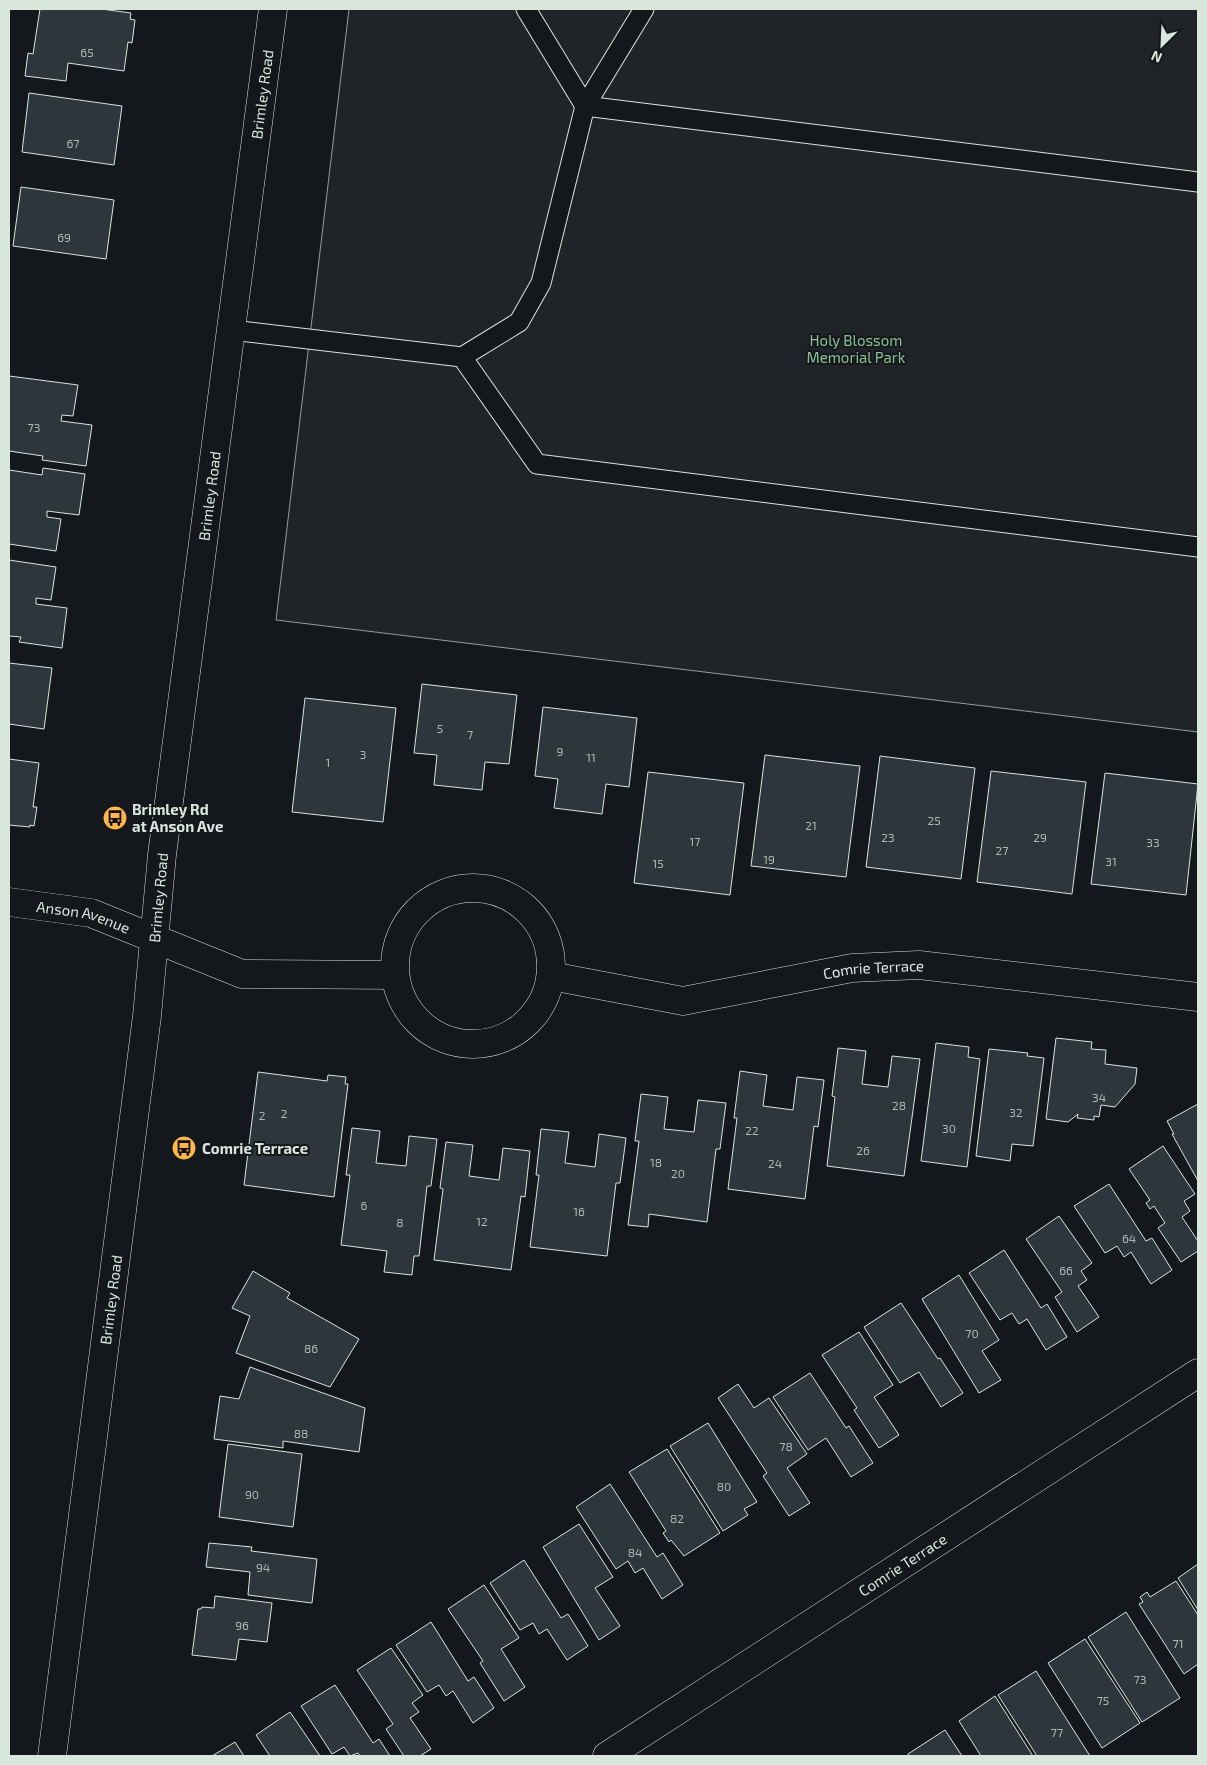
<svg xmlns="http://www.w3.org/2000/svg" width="1207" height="1765" viewBox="0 0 1207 1765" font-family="'Exo 2',sans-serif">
  <rect width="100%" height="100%" fill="#14181c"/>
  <path fill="#202428" stroke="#939e99" d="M 349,9 L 1198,9 L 1198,732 L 276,620 Z"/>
  <g fill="#2c363c" stroke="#d8e6dc">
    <path d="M 40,9 L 101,9 L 131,13 L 130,19 L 135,20 L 132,43 L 128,42 L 124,71 L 68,63 L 66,81 L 25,76 L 28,53 L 33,54 Z"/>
    <path d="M 29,93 L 122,106 L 114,165 L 22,152 Z"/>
    <path d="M 21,187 L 114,200 L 106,259 L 13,246 Z"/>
    <path d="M 9,376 L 78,385 L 73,416 L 62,415 L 61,421 L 92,425 L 86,466 L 42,460 L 43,456 L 9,451 Z"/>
    <path d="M 43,468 L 85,474 L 79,515 L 47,511 L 47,517 L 61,519 L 56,551 L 9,544 L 9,470 L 42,475 Z"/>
    <path d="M 9,560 L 56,567 L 51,600 L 36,598 L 36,604 L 67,608 L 62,648 L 19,642 L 21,637 L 9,636 Z"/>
    <path d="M 9,663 L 52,668 L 44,729 L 9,724 Z"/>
    <path d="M 422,684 L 517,695 L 509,764 L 485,762 L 482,790 L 434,785 L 437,755 L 414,753 Z"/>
    <path d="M 305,698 L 396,708 L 383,822 L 292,812 Z"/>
    <path d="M 543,707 L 637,718 L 629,787 L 606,784 L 602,814 L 554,808 L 558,779 L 535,776 Z"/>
    <path d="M 765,755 L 860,766 L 846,877 L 751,866 Z"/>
    <path d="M 880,756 L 975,768 L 961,879 L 866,867 Z"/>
    <path d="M 9,759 L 39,763 L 33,807 L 37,807 L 34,826 L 30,825 L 30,827 L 9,825 Z"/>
    <path d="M 991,771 L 1086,782 L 1072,894 L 977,882 Z"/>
    <path d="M 648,772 L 744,783 L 730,895 L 634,883 Z"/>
    <path d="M 1105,773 L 1198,784 L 1186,895 L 1091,884 Z"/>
    <path d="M 1056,1038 L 1092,1042 L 1091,1049 L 1106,1050 L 1105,1064 L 1137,1068 L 1135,1084 L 1115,1107 L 1101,1105 L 1099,1117 L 1094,1116 L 1094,1120 L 1077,1118 L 1078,1114 L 1068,1122 L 1046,1119 Z"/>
    <path d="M 936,1043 L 969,1047 L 968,1057 L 980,1059 L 967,1167 L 921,1161 Z"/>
    <path d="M 838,1048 L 866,1051 L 862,1084 L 888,1087 L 892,1056 L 920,1059 L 904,1176 L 827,1166 L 835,1097 L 832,1096 Z"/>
    <path d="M 989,1049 L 1028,1053 L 1027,1056 L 1044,1058 L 1033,1146 L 1012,1144 L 1010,1161 L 976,1156 Z"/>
    <path d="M 740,1071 L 767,1075 L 763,1106 L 793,1110 L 797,1077 L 824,1080 L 818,1127 L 814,1126 L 805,1199 L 728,1189 L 737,1118 L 734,1118 Z"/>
    <path d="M 258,1072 L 327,1081 L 328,1075 L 346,1077 L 345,1084 L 348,1084 L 334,1197 L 244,1185 Z"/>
    <path d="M 641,1094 L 668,1097 L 664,1129 L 694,1132 L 698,1100 L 726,1103 L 720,1149 L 716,1149 L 707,1222 L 649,1214 L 648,1227 L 628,1225 L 639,1141 L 635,1141 Z"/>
    <path d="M 1198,1104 L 1198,1181 L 1172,1134 L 1174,1134 L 1167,1121 Z"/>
    <path d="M 352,1128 L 380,1131 L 376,1163 L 406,1166 L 409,1136 L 437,1139 L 431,1186 L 427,1186 L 419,1256 L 414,1256 L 412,1275 L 384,1272 L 387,1251 L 341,1245 L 350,1175 L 346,1175 Z"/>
    <path d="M 541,1129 L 569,1132 L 565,1163 L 595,1167 L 599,1134 L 626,1138 L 620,1183 L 616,1183 L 607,1256 L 530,1247 L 539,1175 L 536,1175 Z"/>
    <path d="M 446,1142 L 473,1145 L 469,1176 L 499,1180 L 503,1148 L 530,1151 L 525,1197 L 521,1196 L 511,1270 L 434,1260 L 443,1189 L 440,1188 Z"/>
    <path d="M 1163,1146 L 1195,1194 L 1184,1201 L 1190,1211 L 1182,1217 L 1198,1241 L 1198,1251 L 1181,1262 L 1158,1228 L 1165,1223 L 1154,1206 L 1150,1209 L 1146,1203 L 1150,1200 L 1129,1169 Z"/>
    <path d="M 1109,1184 L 1146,1241 L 1152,1238 L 1172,1270 L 1151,1284 L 1131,1252 L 1124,1257 L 1117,1246 L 1105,1253 L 1074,1206 Z"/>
    <path d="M 1059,1216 L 1092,1263 L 1081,1271 L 1087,1280 L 1078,1286 L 1099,1317 L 1077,1332 L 1055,1297 L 1062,1292 L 1026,1239 Z"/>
    <path d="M 1004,1250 L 1041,1308 L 1047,1304 L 1067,1337 L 1046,1350 L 1027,1319 L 1019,1324 L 1012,1313 L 1000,1320 L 969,1273 Z"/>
    <path d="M 253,1271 L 290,1293 L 287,1298 L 359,1339 L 330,1387 L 236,1353 L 250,1316 L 232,1308 Z"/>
    <path d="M 959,1275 L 999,1340 L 982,1351 L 1001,1380 L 979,1393 L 922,1299 Z"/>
    <path d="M 901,1303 L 938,1359 L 940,1358 L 963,1393 L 941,1407 L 919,1372 L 900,1383 L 864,1327 Z"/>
    <path d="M 859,1332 L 893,1385 L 874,1397 L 899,1435 L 879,1448 L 854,1410 L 857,1408 L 822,1355 Z"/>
    <path d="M 250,1367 L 365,1408 L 359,1452 L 283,1441 L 283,1448 L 214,1439 L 220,1396 L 239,1399 Z"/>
    <path d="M 810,1373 L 846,1428 L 849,1426 L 873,1463 L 851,1477 L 826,1438 L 808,1450 L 773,1397 Z"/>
    <path d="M 738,1384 L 754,1408 L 769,1398 L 807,1454 L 787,1468 L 810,1503 L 789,1516 L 763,1476 L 767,1473 L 718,1398 Z"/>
    <path d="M 708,1423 L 757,1502 L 744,1509 L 748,1515 L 723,1531 L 670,1446 Z"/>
    <path d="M 228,1444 L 302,1454 L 293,1527 L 219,1517 Z"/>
    <path d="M 667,1449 L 720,1533 L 684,1556 L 671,1540 L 669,1542 L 663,1533 L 666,1531 L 629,1472 Z"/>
    <path d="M 610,1484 L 657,1557 L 663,1553 L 683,1585 L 662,1599 L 643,1568 L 635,1573 L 628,1561 L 616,1569 L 576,1507 Z"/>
    <path d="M 579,1524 L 613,1577 L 595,1588 L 620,1626 L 599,1640 L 543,1547 Z"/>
    <path d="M 209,1543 L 252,1547 L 251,1551 L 317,1559 L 312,1603 L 248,1595 L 250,1572 L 206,1567 Z"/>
    <path d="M 524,1560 L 561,1618 L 568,1614 L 588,1646 L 567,1660 L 547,1629 L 539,1634 L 533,1623 L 520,1630 L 490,1583 Z"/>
    <path d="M 1198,1564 L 1198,1610 L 1178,1578 Z"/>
    <path d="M 1176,1581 L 1198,1615 L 1198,1664 L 1184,1674 L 1139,1604 L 1143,1602 L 1140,1597 L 1147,1592 L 1150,1597 Z"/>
    <path d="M 484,1585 L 519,1638 L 501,1649 L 525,1687 L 504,1701 L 480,1663 L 483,1661 L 448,1609 Z"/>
    <path d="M 215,1596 L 272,1603 L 267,1642 L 239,1639 L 236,1660 L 192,1655 L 198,1609 L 201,1609 L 202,1607 L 214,1608 Z"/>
    <path d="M 1126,1612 L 1180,1698 L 1142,1722 L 1088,1637 Z"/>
    <path d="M 431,1622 L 468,1681 L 474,1677 L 494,1708 L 473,1723 L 453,1691 L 446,1696 L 439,1685 L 427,1692 L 396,1645 Z"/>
    <path d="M 1085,1639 L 1140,1723 L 1102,1748 L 1048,1663 Z"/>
    <path d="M 391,1648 L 423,1695 L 412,1703 L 419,1712 L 410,1718 L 431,1749 L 420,1756 L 404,1756 L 386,1729 L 393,1724 L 357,1670 Z"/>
    <path d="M 1036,1671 L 1090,1756 L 1037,1756 L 998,1695 Z"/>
    <path d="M 335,1685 L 373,1743 L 379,1739 L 390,1756 L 360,1756 L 358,1753 L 350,1756 L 344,1747 L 332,1754 L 301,1706 Z"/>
    <path d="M 995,1696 L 1033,1756 L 981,1756 L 959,1721 Z"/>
    <path d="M 290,1712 L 320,1756 L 270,1756 L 256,1735 Z"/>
    <path d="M 945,1730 L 962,1756 L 909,1756 L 908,1754 Z"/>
    <path d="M 235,1742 L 244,1756 L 212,1756 Z"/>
  </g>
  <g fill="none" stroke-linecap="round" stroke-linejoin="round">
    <defs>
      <g id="service">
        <path d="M 526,9 L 585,106 L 1198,182"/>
        <path d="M 232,330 L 462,357 L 537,464 L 1198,547"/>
        <path d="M 462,357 L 519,322 L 541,283 L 585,106 L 644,9"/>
      </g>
      <g id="minor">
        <circle cx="473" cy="966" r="78"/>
        <path id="s1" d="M 9,902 L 91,913 L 242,974 L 395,975"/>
        <path id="s2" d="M 551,976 L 683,1001 L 852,968 L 919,965 L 1198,997"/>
        <path id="s3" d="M 607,1756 L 1198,1373"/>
      </g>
      <g id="secondary">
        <path id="s4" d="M 52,1756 L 147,1016 L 162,855 L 273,9"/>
      </g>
    </defs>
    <use href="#service" stroke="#d8e6dc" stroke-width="21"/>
    <use href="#minor" stroke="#d8e6dc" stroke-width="29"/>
    <use href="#secondary" stroke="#d8e6dc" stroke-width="29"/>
    <use href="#service" stroke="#14181c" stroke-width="19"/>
    <use href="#minor" stroke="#14181c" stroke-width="28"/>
    <use href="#secondary" stroke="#14181c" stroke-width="28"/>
  </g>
  <defs>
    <symbol id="bus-disc" viewBox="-11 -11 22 22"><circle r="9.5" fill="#ffb74d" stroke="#14181c"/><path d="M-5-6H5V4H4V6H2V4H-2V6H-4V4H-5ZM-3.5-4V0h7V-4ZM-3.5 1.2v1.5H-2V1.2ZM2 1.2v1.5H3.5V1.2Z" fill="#111"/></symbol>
  </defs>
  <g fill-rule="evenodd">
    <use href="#bus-disc" x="101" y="804" width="28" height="28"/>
    <use href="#bus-disc" x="170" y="1134" width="28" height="28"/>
  </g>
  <g text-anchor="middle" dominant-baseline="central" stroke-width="4" stroke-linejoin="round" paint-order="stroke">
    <g font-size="12" fill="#adbab4">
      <text x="87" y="52">65</text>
      <text x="73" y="143">67</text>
      <text x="64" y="237">69</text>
      <text x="34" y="427">73</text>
      <text x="440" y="728">5</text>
      <text x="470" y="734">7</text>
      <text x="560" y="751">9</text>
      <text x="363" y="754">3</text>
      <text x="591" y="757">11</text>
      <text x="328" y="762">1</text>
      <text x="934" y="820">25</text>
      <text x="811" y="825">21</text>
      <text x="888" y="837">23</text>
      <text x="1040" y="837">29</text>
      <text x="695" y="841">17</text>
      <text x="1153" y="842">33</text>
      <text x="1002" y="850">27</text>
      <text x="769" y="859">19</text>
      <text x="1111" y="861">31</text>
      <text x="658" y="863">15</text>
      <text x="1099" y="1097">34</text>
      <text x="899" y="1105">28</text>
      <text x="1016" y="1112">32</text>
      <text x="284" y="1113">2</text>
      <text x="262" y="1115">2</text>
      <text x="949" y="1128">30</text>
      <text x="752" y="1130">22</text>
      <text x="863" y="1150">26</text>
      <text x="656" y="1162">18</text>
      <text x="775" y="1163">24</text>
      <text x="678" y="1173">20</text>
      <text x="364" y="1205">6</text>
      <text x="579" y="1211">16</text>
      <text x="482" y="1221">12</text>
      <text x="400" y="1222">8</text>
      <text x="1129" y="1238">64</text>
      <text x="1066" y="1270">66</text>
      <text x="972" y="1333">70</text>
      <text x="311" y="1348">86</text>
      <text x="301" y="1433">88</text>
      <text x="786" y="1446">78</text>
      <text x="724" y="1486">80</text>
      <text x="252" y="1494">90</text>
      <text x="677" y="1518">82</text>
      <text x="635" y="1552">84</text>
      <text x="263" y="1567">94</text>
      <text x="242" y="1625">96</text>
      <text x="1178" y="1643">71</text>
      <text x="1140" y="1679">73</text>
      <text x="1103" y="1700">75</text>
      <text x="1057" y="1732">77</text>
    </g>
    <g font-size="15" fill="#d8e6dc" stroke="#14181c">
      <text stroke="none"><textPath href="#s4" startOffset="1675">Brimley Road</textPath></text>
      <text stroke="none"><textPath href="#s4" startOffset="1270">Brimley Road</textPath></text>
      <text stroke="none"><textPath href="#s4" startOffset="865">Brimley Road</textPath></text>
      <text stroke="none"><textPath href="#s1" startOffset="76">Anson Avenue</textPath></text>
      <text stroke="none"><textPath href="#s2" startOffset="328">Comrie Terrace</textPath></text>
      <text stroke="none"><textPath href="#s4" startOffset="460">Brimley Road</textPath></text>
      <text stroke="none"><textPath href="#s3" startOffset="352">Comrie Terrace</textPath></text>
    </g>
    <g font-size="15" fill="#8ac095" stroke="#14181c">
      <text x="856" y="340">Holy Blossom<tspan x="856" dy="17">Memorial Park</tspan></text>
    </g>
    <g font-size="15" font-weight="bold" fill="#d8e6dc" stroke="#14181c" text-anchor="start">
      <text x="132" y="809">Brimley Rd<tspan x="132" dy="17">at Anson Ave</tspan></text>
      <text x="202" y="1148">Comrie Terrace</text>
    </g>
  </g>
  <rect width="1207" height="1765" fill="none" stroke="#d8e6dc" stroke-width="20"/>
  <g transform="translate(1162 45) rotate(204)" stroke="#14181c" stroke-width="4" paint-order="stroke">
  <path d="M0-4L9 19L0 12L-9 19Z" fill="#d8e6dc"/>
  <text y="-8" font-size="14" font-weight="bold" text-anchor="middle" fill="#d8e6dc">N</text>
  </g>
</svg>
